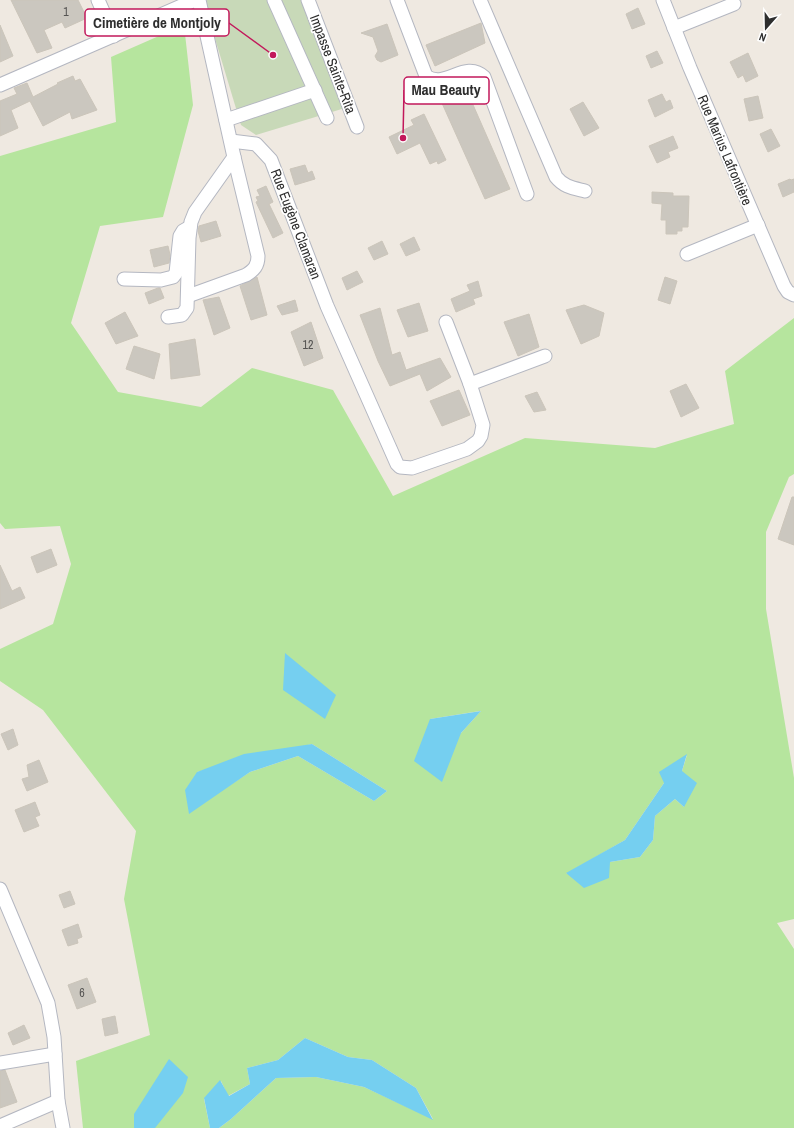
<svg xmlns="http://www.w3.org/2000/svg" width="794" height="1128" viewBox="0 0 794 1128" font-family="'Archivo Narrow',sans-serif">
  <rect width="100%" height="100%" fill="#efe9e1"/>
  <path fill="#b6e59e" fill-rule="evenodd" d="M 184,25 L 193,105 L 163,217 L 100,226 L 71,323 L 118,392 L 201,407 L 252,368 L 333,390 L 393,496 L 525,438 L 655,448 L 734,424 L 725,371 L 794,318 L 794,474 L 789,477 L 766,532 L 766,609 L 794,778 L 794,919 L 777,923 L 794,949 L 794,1128 L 219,1128 L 231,1119 L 276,1078 L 316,1077 L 364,1087 L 433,1119 L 416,1088 L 372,1060 L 348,1057 L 305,1038 L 278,1060 L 247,1068 L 250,1084 L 228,1096 L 221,1081 L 204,1099 L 210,1128 L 155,1128 L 134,1114 L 134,1128 L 83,1128 L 76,1061 L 150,1035 L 124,899 L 136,831 L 43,710 L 0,681 L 0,649 L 53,624 L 71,564 L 60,526 L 5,529 L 0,523 L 0,156 L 116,122 L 111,57 ZM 481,711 L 461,733 L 430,719 L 480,711 ZM 312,744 L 387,791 L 374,801 L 298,756 L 250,772 L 224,789 L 197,772 ZM 687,755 L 682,771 L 684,807 L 675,799 L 655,816 L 653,840 L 640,857 L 610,862 L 566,874 L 625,840 L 664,783 Z"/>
  <path fill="#c8d9b8" d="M 207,0 L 307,0 L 345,108 L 256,135 L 241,125 L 204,2 Z"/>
  <g fill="#75cff0">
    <path d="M 285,653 L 336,695 L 325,719 L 283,690 Z"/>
    <path d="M 481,711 L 461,733 L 442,782 L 414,761 L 430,719 Z"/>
    <path d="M 312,744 L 387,791 L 374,801 L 298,756 L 250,772 L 189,814 L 185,790 L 197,772 L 244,754 Z"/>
    <path d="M 687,754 L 682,771 L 697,783 L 684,807 L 675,799 L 655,816 L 653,840 L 640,857 L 610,862 L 609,878 L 584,888 L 566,873 L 625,840 L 664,783 L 659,772 Z"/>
    <path d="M 305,1038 L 348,1057 L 372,1060 L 416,1088 L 433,1120 L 364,1087 L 316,1077 L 276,1078 L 231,1119 L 219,1128 L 210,1128 L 204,1098 L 220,1080 L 229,1096 L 250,1084 L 247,1068 L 278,1060 Z"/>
    <path d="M 169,1059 L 188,1077 L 183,1093 L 155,1128 L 134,1128 L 134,1114 Z"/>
  </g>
  <g fill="#cbc7bf" stroke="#cbc5ba">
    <path d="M 11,0 L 78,0 L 87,18 L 65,28 L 62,22 L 44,30 L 52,48 L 37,53 Z"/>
    <path d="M 638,8 L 645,24 L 632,29 L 626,14 Z"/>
    <path d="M 481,23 L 485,43 L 435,66 L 426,45 Z"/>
    <path d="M 387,24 L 398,55 L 381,62 L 377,60 L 375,56 L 378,51 L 373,37 L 361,33 Z"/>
    <path d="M 0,25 L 13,56 L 0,62 Z"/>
    <path d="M 657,51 L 663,63 L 651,68 L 646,56 Z"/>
    <path d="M 748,53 L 758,76 L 746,82 L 743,75 L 738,78 L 730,62 Z"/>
    <path d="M 73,76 L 75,81 L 80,79 L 97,110 L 72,119 L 70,112 L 43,126 L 30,101 L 11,110 L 18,128 L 0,136 L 0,101 L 17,94 L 14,88 L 27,83 L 33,97 L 58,84 L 57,83 Z"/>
    <path d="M 463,82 L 510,189 L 485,199 L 437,92 Z"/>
    <path d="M 662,94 L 666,102 L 670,100 L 673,108 L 655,117 L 648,100 Z"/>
    <path d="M 758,96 L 763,118 L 749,121 L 744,99 Z"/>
    <path d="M 583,102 L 599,128 L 584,136 L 570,109 Z"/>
    <path d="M 424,114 L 446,160 L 438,164 L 437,161 L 430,164 L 420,143 L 397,154 L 389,137 L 414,125 L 411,120 Z"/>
    <path d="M 771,129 L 780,146 L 768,152 L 760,134 Z"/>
    <path d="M 673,136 L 678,148 L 668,152 L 670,157 L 657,163 L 649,146 Z"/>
    <path d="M 305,165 L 308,173 L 312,171 L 315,179 L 295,185 L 290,169 Z"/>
    <path d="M 790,179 L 791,180 L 794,179 L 794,192 L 783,197 L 778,184 Z"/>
    <path d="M 266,186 L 273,202 L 269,204 L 283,233 L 273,238 L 256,202 L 258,201 L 256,197 L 260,196 L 257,190 Z"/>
    <path d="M 652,192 L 673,193 L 673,196 L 689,196 L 688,227 L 682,227 L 682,231 L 677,231 L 677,234 L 666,234 L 666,220 L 661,220 L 662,204 L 652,203 Z"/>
    <path d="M 216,221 L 221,236 L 201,242 L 198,231 L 199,226 Z"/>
    <path d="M 414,237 L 420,250 L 406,256 L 400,244 Z"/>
    <path d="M 382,241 L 388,254 L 374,260 L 368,248 Z"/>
    <path d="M 168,246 L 170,255 L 169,263 L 154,267 L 150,250 Z"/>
    <path d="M 357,271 L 363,282 L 347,290 L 342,278 Z"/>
    <path d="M 257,277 L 267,315 L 251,320 L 240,286 Z"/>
    <path d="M 665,277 L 677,281 L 670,304 L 658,300 Z"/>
    <path d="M 478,281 L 482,296 L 473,299 L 475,304 L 456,312 L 451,299 L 470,291 L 467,285 Z"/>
    <path d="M 158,288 L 160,288 L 164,298 L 149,304 L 145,293 Z"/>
    <path d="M 219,297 L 230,328 L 214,335 L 203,300 Z"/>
    <path d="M 295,300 L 298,311 L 282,315 L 277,306 Z"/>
    <path d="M 419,303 L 428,331 L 408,337 L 397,310 Z"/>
    <path d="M 584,305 L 604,313 L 599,336 L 581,344 L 566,310 Z"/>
    <path d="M 380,308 L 392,355 L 400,352 L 406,370 L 440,358 L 451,377 L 427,391 L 420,374 L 390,386 L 378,361 L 360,315 Z"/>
    <path d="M 125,312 L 138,336 L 116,344 L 105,323 Z"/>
    <path d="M 529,314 L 539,347 L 518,356 L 504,322 Z"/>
    <path d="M 311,322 L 323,358 L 304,366 L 291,332 Z"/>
    <path d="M 195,339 L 200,375 L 171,379 L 169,344 Z"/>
    <path d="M 134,346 L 160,354 L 154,379 L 126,369 Z"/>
    <path d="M 686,384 L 699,408 L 681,417 L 670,391 Z"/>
    <path d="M 459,390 L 470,415 L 442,426 L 430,401 Z"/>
    <path d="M 537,392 L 546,410 L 534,412 L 525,396 Z"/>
    <path d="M 792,497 L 794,497 L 794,545 L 778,539 Z"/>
    <path d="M 51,549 L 57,565 L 37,573 L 31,557 Z"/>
    <path d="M 0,565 L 12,591 L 20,587 L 25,598 L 0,609 Z"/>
    <path d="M 13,729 L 18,745 L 8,750 L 1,734 Z"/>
    <path d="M 39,760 L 48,782 L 27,791 L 22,779 L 29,777 L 27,765 Z"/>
    <path d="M 35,802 L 40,815 L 35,817 L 39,826 L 24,832 L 15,810 Z"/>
    <path d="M 70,891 L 75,904 L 64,908 L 59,895 Z"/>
    <path d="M 78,924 L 82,937 L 77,939 L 78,943 L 68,946 L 62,930 Z"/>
    <path d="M 87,978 L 96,1002 L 77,1009 L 68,985 Z"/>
    <path d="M 115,1016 L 118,1033 L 105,1036 L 102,1019 Z"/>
    <path d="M 24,1025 L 30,1038 L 13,1045 L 8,1033 Z"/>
    <path d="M 5,1070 L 17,1102 L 0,1108 L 0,1071 Z"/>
  </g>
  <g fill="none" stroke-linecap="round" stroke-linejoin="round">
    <defs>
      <g id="minor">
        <path d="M 98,0 L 114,36"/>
        <path d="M 274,0 L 327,118"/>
        <path d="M 308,0 L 357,127"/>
        <path d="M 397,0 L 426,76 C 445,90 465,59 484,77 L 527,194"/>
        <path d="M 480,0 L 556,177 C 564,187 573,188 585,191"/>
        <path d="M 663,0 L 690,68 L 784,286 L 788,292 L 794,295"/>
        <path d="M 674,28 L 734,4"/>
        <path d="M 0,85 L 195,0"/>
        <path d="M 226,120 L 315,90"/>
        <path d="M 231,141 L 256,144 L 271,160 L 327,306 L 397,464 L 400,467 L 412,468 L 467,449 L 478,441 L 481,436 L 483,425 L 470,384 L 446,322"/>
        <path d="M 687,254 L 758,225"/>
        <path d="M 124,279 L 161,280 L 173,277 L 176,273 L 180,236 L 183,231 L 190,227"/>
        <path d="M 188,296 L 246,275 C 254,270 258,266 258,256 L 234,157"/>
        <path d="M 168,317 L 182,315 L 187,308 L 189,238 L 191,222 L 195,212 L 234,157 L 199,0"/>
        <path d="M 470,384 L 545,356"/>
        <path d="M 0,889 L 48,1003 L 54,1037 L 58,1101 L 63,1128"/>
        <path d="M 0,1063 L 55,1054"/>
        <path d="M 0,1126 L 58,1101"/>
      </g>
    </defs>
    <use href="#minor" stroke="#b4b7c1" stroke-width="15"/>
    <use href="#minor" stroke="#fff" stroke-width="13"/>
  </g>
  <g text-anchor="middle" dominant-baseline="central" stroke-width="3.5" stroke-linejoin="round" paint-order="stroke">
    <g font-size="12" fill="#555452">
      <text x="66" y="12">1</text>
      <text x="308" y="345">12</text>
      <text x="82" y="993">6</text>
    </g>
    <g font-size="14" fill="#2e2e2e" stroke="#fff">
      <text transform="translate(333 64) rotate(69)">Impasse Sainte-Rita</text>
      <text transform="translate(725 150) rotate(67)">Rue Marius Lafrontière</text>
      <text transform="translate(296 224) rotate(69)">Rue Eugène Clamaran</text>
    </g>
  </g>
  <path fill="none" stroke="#c2185b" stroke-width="1.5" d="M273 55L229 23M403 138L404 90"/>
  <g fill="#c2185b" stroke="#fff" stroke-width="1.5">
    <circle cx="273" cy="55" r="4"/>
    <circle cx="403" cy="138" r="4"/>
  </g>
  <g fill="#fff" stroke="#c2185b" stroke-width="1.5">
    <rect x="85" y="9" width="144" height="27" rx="4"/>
    <rect x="404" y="77" width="85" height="27" rx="4"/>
  </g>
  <g font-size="15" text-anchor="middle" font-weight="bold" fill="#2e2e2e">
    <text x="157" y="28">Cimetière de Montjoly</text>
    <text x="446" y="95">Mau Beauty</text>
  </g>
  <g transform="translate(766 28) rotate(200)" stroke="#ffffff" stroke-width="3" paint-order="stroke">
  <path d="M0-3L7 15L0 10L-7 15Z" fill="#2e2e2e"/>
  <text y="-6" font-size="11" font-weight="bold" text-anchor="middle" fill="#2e2e2e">N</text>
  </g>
</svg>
